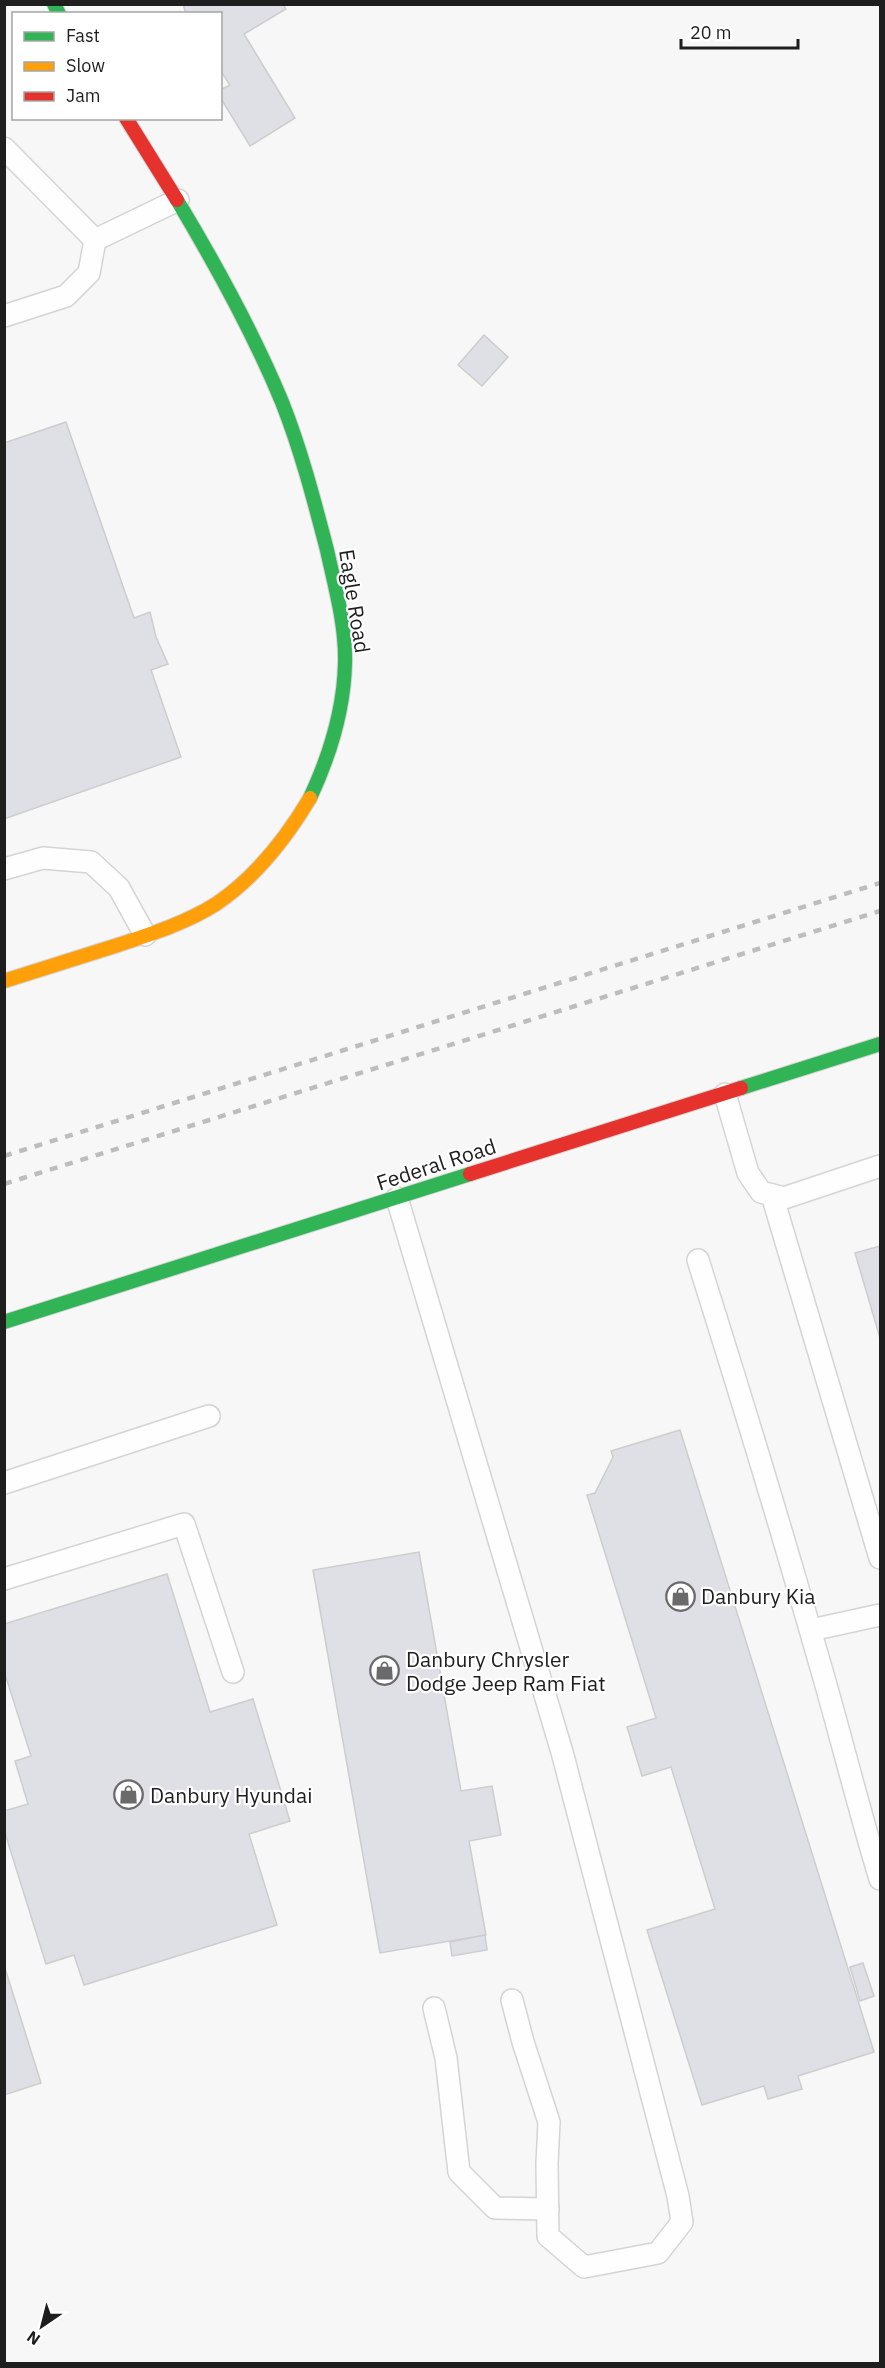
<svg xmlns="http://www.w3.org/2000/svg" width="885" height="2368" viewBox="0 0 885 2368" font-family="'IBM Plex Sans',sans-serif">
  <rect width="100%" height="100%" fill="#f7f7f8"/>
  <g fill="#dfe0e5" stroke="#cdcdce" stroke-width="1.5">
    <path d="M 183,4 L 283,4 L 286,9 L 244,34 L 295,118 L 250,146 L 220,97 L 220,90 L 230,85 L 220,70 L 220,14 L 186,14 Z"/>
    <path d="M 484,335 L 508,357 L 482,386 L 458,365 Z"/>
    <path d="M 66,422 L 134,618 L 150,612 L 156,637 L 168,664 L 151,670 L 181,757 L 4,819 L 4,443 Z"/>
    <path d="M 880,1246 L 880,1338 L 855,1253 Z"/>
    <path d="M 680,1430 L 874,2052 L 798,2076 L 802,2089 L 768,2099 L 764,2086 L 702,2105 L 647,1930 L 715,1909 L 671,1767 L 642,1776 L 627,1727 L 656,1718 L 587,1495 L 595,1493 L 613,1457 L 611,1451 Z"/>
    <path d="M 419,1552 L 461,1791 L 492,1786 L 501,1835 L 469,1841 L 486,1935 L 380,1953 L 313,1570 Z"/>
    <path d="M 167,1574 L 210,1712 L 253,1699 L 290,1821 L 249,1834 L 277,1925 L 84,1985 L 74,1955 L 46,1964 L 4,1830 L 4,1811 L 28,1804 L 15,1761 L 31,1756 L 4,1671 L 4,1624 Z"/>
    <path d="M 485,1935 L 487,1950 L 452,1956 L 450,1942 Z"/>
    <path d="M 863,1963 L 874,1996 L 860,2001 L 850,1967 Z"/>
    <path d="M 4,1965 L 41,2083 L 4,2095 Z"/>
  </g>
  <g fill="none" stroke-linecap="round" stroke-linejoin="round">
    <defs>
      <g id="lane">
        <path d="M 4,148 L 95,240 L 178,200"/>
        <path d="M 4,316 L 66,296 L 89,273 L 95,240"/>
        <path d="M 4,869 L 43,858 L 91,862 L 119,888 L 145,935"/>
        <path d="M 725,1094 L 748,1173 L 761,1192 L 784,1198 L 880,1166"/>
        <path d="M 772,1195 L 880,1558"/>
        <path d="M 397,1198 L 562,1752 L 678,2196 L 682,2222 L 658,2253 L 584,2267 L 548,2236 L 547,2163 L 549,2122 L 523,2042 L 512,2000"/>
        <path d="M 698,1260 C 742,1399 784,1538 824,1678 C 843,1745 860,1813 880,1879"/>
        <path d="M 4,1483 L 209,1416"/>
        <path d="M 4,1579 L 184,1524 L 233,1672"/>
        <path d="M 811,1630 L 880,1615"/>
        <path d="M 434,2008 L 446,2058 L 459,2172 L 495,2208 L 548,2209"/>
      </g>
      <g id="fast">
        <path d="M 54,4 L 59,14"/>
        <path d="M 177,200 C 216,265 253,332 282,402 C 301,450 314,500 327,550 C 335,587 346,625 345,663 C 344,711 330,755 310,798"/>
        <path d="M 741,1088 L 880,1044"/>
        <path d="M 4,1322 L 470,1174"/>
      </g>
      <path id="slow" d="M 4,981 C 42,969 80,957 118,945 C 151,934 186,923 216,904 C 256,877 285,840 310,798"/>
      <g id="jam">
        <path d="M 126,118 L 177,200"/>
        <path d="M 470,1174 L 741,1088"/>
      </g>
    </defs>
    <use href="#lane" stroke="#d4d4d4" stroke-width="24"/>
    <use href="#fast" stroke="#d4d4d4" stroke-width="16"/>
    <use href="#slow" stroke="#d4d4d4" stroke-width="16"/>
    <use href="#jam" stroke="#d4d4d4" stroke-width="16"/>
    <use href="#lane" stroke="#fefefe" stroke-width="21"/>
    <use href="#fast" stroke="#30b455" stroke-width="14"/>
    <use href="#slow" stroke="#ff9f0a" stroke-width="14"/>
    <use href="#jam" stroke="#e5322d" stroke-width="14"/>
    <g stroke="#bdbdbe" stroke-width="4.5" stroke-dasharray="8 8" stroke-linecap="butt">
      <path d="M 4,1156 L 880,883"/>
      <path d="M 4,1184 L 880,911"/>
    </g>
  </g>
  <defs>
    <symbol id="shop-ring" viewBox="-11 -11 22 22"><circle r="9.5" fill="#fff" stroke="#6a6a6b" stroke-width="1.5"/><path d="M-5-2.5h2.3a2.7 3.5 0 0 1 5.4 0H5L5.5 6h-11ZM-1.5-2.5h3a1.5 2.3 0 0 0-3 0Z" fill="#6a6a6b"/></symbol>
  </defs>
  <g fill-rule="evenodd">
    <use href="#shop-ring" x="664" y="1580" width="33" height="33"/>
    <use href="#shop-ring" x="368" y="1654" width="33" height="33"/>
    <use href="#shop-ring" x="112" y="1778" width="33" height="33"/>
  </g>
  <g text-anchor="middle" dominant-baseline="central" stroke-width="4.5" stroke-linejoin="round" paint-order="stroke">
    <g font-size="21" fill="#1e1e1f" stroke="#fff">
      <text transform="translate(355 601) rotate(81)">Eagle Road</text>
      <text transform="translate(436 1164) rotate(-18)">Federal Road</text>
    </g>
    <g font-size="21" fill="#1e1e1f" stroke="#fff" text-anchor="start">
      <text x="701" y="1596">Danbury Kia</text>
      <text x="406" y="1659">Danbury Chrysler<tspan x="406" dy="24">Dodge Jeep Ram Fiat</tspan></text>
      <text x="150" y="1795">Danbury Hyundai</text>
    </g>
  </g>
  <rect width="885" height="2368" fill="none" stroke="#1e1e1f" stroke-width="12"/>
  <rect x="12" y="12" width="210" height="108" fill="#ffffff" stroke="#a5a5a5" stroke-width="1.5"/>
  <rect x="24" y="32" width="30" height="9" fill="#30b455" stroke="#a5a5a5" stroke-width="1.5"/>
  <text x="66" y="42" font-size="18" fill="#1e1e1f">Fast</text>
  <rect x="24" y="62" width="30" height="9" fill="#ff9f0a" stroke="#a5a5a5" stroke-width="1.5"/>
  <text x="66" y="72" font-size="18" fill="#1e1e1f">Slow</text>
  <rect x="24" y="92" width="30" height="9" fill="#e5322d" stroke="#a5a5a5" stroke-width="1.5"/>
  <text x="66" y="102" font-size="18" fill="#1e1e1f">Jam</text>
  <g transform="translate(42 2326) rotate(215)" stroke="#ffffff" stroke-width="4.5" paint-order="stroke">
  <path d="M0-4.5L10 22L0 15L-10 22Z" fill="#1e1e1f"/>
  <text y="-9" font-size="16" font-weight="bold" text-anchor="middle" fill="#1e1e1f">N</text>
  </g>
  <path d="M681 39v9h117v-9" fill="none" stroke="#1e1e1f" stroke-width="3"/>
  <text x="690" y="39" font-size="18" fill="#1e1e1f" stroke="#ffffff" stroke-width="4.5" paint-order="stroke">20 m</text>
</svg>
